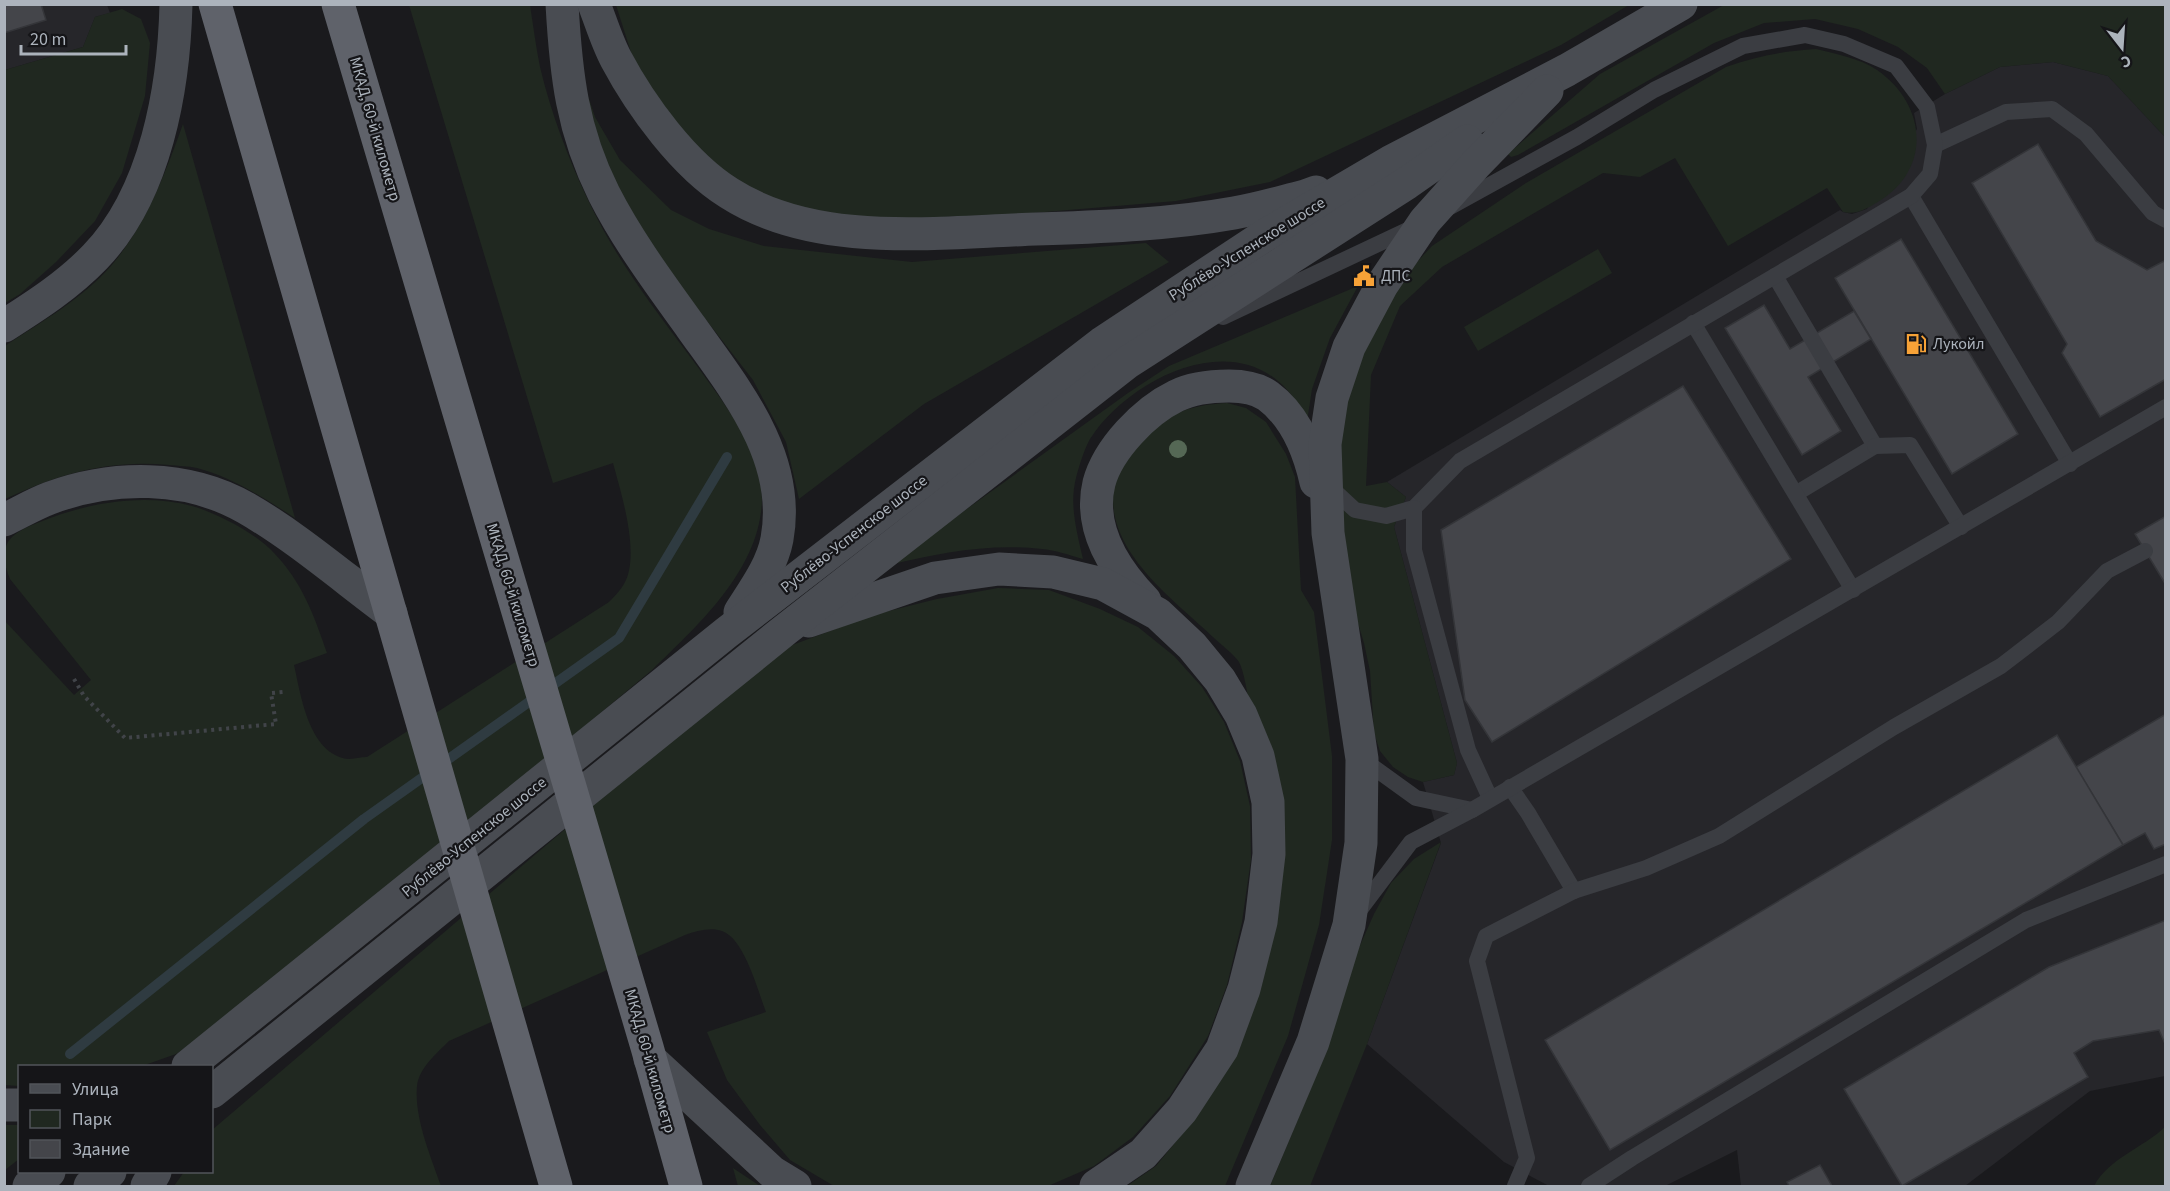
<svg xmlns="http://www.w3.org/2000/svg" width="2170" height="1191" viewBox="0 0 2170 1191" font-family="'Source Sans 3',sans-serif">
  <rect width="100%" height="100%" fill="#1a1a1d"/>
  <g fill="#26262a">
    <path d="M 5,5 L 107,5 L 110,13 L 95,17 L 83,47 L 5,70 Z"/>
    <path d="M 2053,62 L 2108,76 L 2165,137 L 2165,1076 L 2090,1091 L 1965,1186 L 1741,1186 L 1737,1150 L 1665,1186 L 1549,1186 L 1504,1162 L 1367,1044 L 1441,843 L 1423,782 L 1454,775 L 1457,763 L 1394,527 L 1406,497 L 1387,482 L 1840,210 L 1843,212 L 1852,214 L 1867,209 L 1917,129 L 1914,113 L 1945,94 L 2000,67 Z"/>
  </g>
  <g fill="#202820">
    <path d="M 409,5 L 530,5 C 533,25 536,47 540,67 C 551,113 568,158 588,200 C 598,221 610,243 623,263 C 646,299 672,332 697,366 C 727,408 769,458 761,512 C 753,576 695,628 652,670 L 249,1006 L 176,1054 L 142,1066 L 20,1066 L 19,1086 L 4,1085 L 4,620 L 74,695 L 91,680 L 10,579 C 6,568 1,556 7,544 C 12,533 29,526 40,522 C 86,503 143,493 192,506 C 217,513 257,534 274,553 C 302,582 314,615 327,653 L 294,665 C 301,696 309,754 348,759 C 354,759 361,757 367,757 L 609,602 C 614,597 620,591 624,584 C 641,555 621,493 613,463 L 553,483 Z"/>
    <path d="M 616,5 L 1629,5 L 1561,45 L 1270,182 L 1176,201 L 1021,214 L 866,220 L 784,206 L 736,181 L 686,140 L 637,71 Z"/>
    <path d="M 1724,5 L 2165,5 L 2165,137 L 2108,76 L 2053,62 L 2000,67 L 1945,94 L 1927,68 L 1898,47 L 1858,29 L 1815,19 L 1764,23 L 1714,43 L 1518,155 L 1511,157 L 1508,154 L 1600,74 Z"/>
    <path d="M 122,9 L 141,19 L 150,43 L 145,96 L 122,173 L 95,221 L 56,262 L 20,294 L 5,303 L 5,70 L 83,47 L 95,17 Z"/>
    <path d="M 572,48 L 595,117 L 620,160 L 671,210 L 709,229 L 764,246 L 912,262 L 1146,243 L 1169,262 L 924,404 L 799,499 L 786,442 L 753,380 L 650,248 L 592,142 Z"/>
    <path d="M 1816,49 C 1836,54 1859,58 1877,70 C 1925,103 1933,166 1881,200 C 1868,208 1858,215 1843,212 L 1827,188 L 1728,246 L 1675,158 L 1640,177 L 1603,173 L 1442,267 L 1400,306 L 1371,375 L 1366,486 L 1387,482 L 1406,497 L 1394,527 L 1457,763 L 1454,775 L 1423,782 L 1408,777 L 1393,767 L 1380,751 L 1374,733 L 1370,671 L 1364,643 L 1347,587 L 1337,426 L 1348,376 L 1401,279 L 1432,246 L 1526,183 L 1726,67 C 1756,56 1784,51 1816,49 Z"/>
    <path d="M 183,124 L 295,518 C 264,498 232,477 197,468 C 188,466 178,466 169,465 C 109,459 58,474 5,499 L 5,346 C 41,322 82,299 111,266 C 146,225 165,174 183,124 Z"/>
    <path d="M 1598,249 L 1612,273 L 1478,351 L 1464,327 Z"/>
    <path d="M 1358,286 L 1330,338 L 1312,389 L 1307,422 C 1299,407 1292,392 1278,381 C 1220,332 1125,384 1090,439 C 1084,450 1079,466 1076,478 C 1069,505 1077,532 1083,559 C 1069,555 1055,550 1042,549 C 990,543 939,553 889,565 L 1128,393 L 1169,366 Z"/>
    <path d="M 1227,403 L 1246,408 L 1266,422 L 1286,454 L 1295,477 L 1301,590 L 1314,612 L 1332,756 L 1332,840 L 1319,925 L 1288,1036 L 1225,1186 L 1127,1186 L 1156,1166 L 1196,1117 L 1258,992 L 1249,702 C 1247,692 1244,671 1239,662 C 1233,653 1221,645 1213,637 C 1172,598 1100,547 1115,482 C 1118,469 1128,456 1136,447 C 1160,415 1188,405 1227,403 Z"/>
    <path d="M 998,588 L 1049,590 L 1100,609 L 1138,627 L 1174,656 L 1202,687 L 1224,722 L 1240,761 L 1250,806 L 1251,859 L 1242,922 L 1227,985 L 1208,1036 L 1170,1096 L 1133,1137 L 1094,1166 L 1048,1186 L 834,1186 L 790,1160 L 760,1125 L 727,1080 L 707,1032 L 766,1012 C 758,991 744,938 722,931 C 710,927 697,931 685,935 L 449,1041 C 437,1053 419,1068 417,1086 C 414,1118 431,1157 441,1186 L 174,1186 L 184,1172 L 212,1172 L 212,1130 L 718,699 L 787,647 L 873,615 L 937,599 Z"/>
    <path d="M 1441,842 L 1367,1044 L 1310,1186 L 1270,1186 L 1318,1071 L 1358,950 L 1374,914 L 1391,883 L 1414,859 Z"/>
    <path d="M 4,1125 L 20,1125 L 19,1159 L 5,1170 Z"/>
    <path d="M 2165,1127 L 2165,1186 L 2094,1186 C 2109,1158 2143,1148 2165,1127 Z"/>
    <path d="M 733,1168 L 760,1186 L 738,1186 Z"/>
  </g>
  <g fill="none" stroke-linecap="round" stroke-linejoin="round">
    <path stroke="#2f3b41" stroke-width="10" d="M 70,1054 L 364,819 L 619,638 L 727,457"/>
  </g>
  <g fill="#44454a" stroke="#343539" stroke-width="1.5">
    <path d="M 4,4 L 41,4 L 46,20 L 4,33 Z"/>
    <path d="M 2038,144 L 2096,241 L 2147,270 L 2166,260 L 2166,379 L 2100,417 L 2062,353 L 2067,344 L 1972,183 Z"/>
    <path d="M 1901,239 L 2018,434 L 1952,474 L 1835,278 Z"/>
    <path d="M 1764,305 L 1790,349 L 1854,311 L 1871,339 L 1808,377 L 1841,431 L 1802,455 L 1725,328 Z"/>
    <path d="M 1683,386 L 1791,559 L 1492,742 L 1465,700 L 1441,530 Z"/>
    <path d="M 2166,516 L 2166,585 L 2135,534 Z"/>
    <path d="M 2166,714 L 2166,844 L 2154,849 L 2145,833 L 2123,845 L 2076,767 Z"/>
    <path d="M 2057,735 L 2123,845 L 1610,1150 L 1545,1040 Z"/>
    <path d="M 2166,920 L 2166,1046 L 2159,1030 L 2093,1041 L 2074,1053 L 2088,1077 L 1902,1186 L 1844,1089 L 2049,967 Z"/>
    <path d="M 1820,1165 L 1832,1186 L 1789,1186 L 1787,1182 Z"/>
  </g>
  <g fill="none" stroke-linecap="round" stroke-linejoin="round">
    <path stroke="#414449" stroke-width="4" stroke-dasharray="3 4.5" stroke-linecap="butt" d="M 74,679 L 84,696 L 125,738 L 276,724 L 271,693 L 283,692"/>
    <g stroke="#3b3d42" stroke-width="16">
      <path d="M 1935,145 L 2006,112 L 2052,109 L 2086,134 L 2153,213 L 2166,220"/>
      <path d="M 1911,196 L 2070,464"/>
      <path d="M 1775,276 L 1875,446 L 1797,493"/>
      <path d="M 1223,317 L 1414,227"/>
      <path d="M 1693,323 L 1853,590"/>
      <path d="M 1875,446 L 1910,445 L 1961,527"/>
      <path d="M 1327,484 L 1355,510 L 1386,516 L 1414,508 L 1460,461 L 1911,196 L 1930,174 L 1935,145 L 1927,107 L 1896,66 L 1844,44 L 1805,35 L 1743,46 L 1654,90 L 1577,137 L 1450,207"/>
      <path d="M 1414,508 L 1414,550 L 1468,750 L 1490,798"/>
      <path d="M 1362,759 L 1416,798 L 1472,810"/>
      <path d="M 1510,787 L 1528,813 L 1574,891"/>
      <path d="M 1356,915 L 1411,842 L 1472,810 L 2166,407"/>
      <path d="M 1515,1186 L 1527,1158 L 1477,961 L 1486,936 L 1574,891 L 1646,868 L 1719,836 L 1894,727 L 2001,666 L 2058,622 L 2107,571 L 2145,551"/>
      <path d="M 1589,1186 L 1632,1158 L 2026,920 L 2166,864"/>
    </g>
    <g stroke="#494c52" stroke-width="33">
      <path d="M 562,4 C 566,75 572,130 604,194 C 628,241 660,284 691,327 C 735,389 792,457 777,539 C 772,566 754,590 740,612"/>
      <path d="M 594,4 C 601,22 607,42 616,59 C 641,106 684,165 729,193 C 810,245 921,234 1013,230 C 1087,227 1161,226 1234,213 C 1258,209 1281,202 1305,196 L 1316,192"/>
      <path d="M 4,326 C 37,305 68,285 95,257 C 156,194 174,88 176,4"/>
      <path d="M 4,520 C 19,513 34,504 50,498 C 112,475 187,474 246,508 C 295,536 345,579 391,613"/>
      <path d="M 1145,601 C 1115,570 1088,528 1099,483 C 1108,449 1145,411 1176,396 C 1192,388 1212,386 1229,386 C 1242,386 1257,388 1268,396 C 1295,416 1309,451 1316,482"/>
      <path d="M 809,621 L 935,578 L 999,569 L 1053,572 L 1103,584 L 1158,614 L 1192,646 L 1220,680 L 1241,715 L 1258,756 L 1268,802 L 1269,854 L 1261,922 L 1244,989 L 1222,1049 L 1182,1110 L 1143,1154 L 1096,1186"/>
      <path d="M 650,1059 L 772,1172 L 795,1186"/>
      <path d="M 188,1066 L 726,633 L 1102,343 L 1264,236 L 1390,162 L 1567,70 L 1681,4"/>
      <path d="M 212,1092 L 785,630 L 1128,362 L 1407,183 L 1467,141"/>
      <path d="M 4,1105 L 20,1105"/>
      <path d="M 29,1186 L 49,1172"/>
      <path d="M 90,1186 L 110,1172"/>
      <path d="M 147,1186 L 155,1172"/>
      <path d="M 1252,1186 L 1313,1042 L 1349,925 L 1361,843 L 1362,759 L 1328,533 L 1325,444 L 1332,398 L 1349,347 L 1382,285 L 1425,221 L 1476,164 L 1547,91"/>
    </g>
    <g stroke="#5f626a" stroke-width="33">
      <path d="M 215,4 L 556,1186"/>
      <path d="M 338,4 L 647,1047 L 686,1186"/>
    </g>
  </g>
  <circle fill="#556855" cx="1178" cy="449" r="9"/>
  <defs>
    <symbol id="civic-bare" viewBox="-9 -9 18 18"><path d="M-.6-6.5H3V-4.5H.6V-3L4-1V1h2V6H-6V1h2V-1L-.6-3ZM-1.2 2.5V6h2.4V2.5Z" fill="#f7a237" stroke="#151518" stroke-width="2.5" paint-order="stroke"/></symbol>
    <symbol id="fuel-bare" viewBox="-9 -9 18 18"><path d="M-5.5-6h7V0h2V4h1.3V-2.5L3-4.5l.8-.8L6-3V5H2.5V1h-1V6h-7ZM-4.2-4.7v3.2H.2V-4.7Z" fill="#f7a237" stroke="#151518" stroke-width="2.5" paint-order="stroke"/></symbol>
  </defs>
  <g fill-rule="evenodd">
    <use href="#civic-bare" x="1349" y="261" width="30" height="30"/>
    <use href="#fuel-bare" x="1901" y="329" width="30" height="30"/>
  </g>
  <g text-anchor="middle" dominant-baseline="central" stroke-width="4.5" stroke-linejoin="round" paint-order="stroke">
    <g font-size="16" fill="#acb3bc" stroke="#151518">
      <text transform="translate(375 129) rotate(74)">МКАД, 60-й километр</text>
      <text transform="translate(1247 249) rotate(-32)">Рублёво-Успенское шоссе</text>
      <text transform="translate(854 534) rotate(-38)">Рублёво-Успенское шоссе</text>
      <text transform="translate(513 595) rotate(73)">МКАД, 60-й километр</text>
      <text transform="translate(474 837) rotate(-39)">Рублёво-Успенское шоссе</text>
      <text transform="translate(650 1061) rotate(74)">МКАД, 60-й километр</text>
    </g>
    <g font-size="16" fill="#acb3bc" stroke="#151518" text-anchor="start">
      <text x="1381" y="276">ДПС</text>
      <text x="1933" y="344">Лукойл</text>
    </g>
  </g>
  <rect width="2170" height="1191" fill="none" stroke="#acb3bc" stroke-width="12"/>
  <rect x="18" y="1065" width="195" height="108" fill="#151518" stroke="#51545a" stroke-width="1.5"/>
  <rect x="30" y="1084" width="30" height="9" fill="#494c52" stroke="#51545a" stroke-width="1.5"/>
  <text x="72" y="1095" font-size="18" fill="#acb3bc">Улица</text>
  <rect x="30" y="1110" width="30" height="18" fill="#202820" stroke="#51545a" stroke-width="1.5"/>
  <text x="72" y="1125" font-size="18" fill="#acb3bc">Парк</text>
  <rect x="30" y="1140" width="30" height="18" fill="#44454a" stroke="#51545a" stroke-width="1.5"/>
  <text x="72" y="1155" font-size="18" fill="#acb3bc">Здание</text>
  <g transform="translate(2122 48) rotate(163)" stroke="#151518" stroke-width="4.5" paint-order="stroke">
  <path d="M0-4.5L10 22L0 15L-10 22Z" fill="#acb3bc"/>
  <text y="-9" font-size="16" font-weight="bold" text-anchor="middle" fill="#acb3bc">С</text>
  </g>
  <path d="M21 45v9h105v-9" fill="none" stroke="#acb3bc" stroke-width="3"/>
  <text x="30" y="45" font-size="18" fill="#acb3bc" stroke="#151518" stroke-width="4.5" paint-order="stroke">20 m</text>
</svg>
